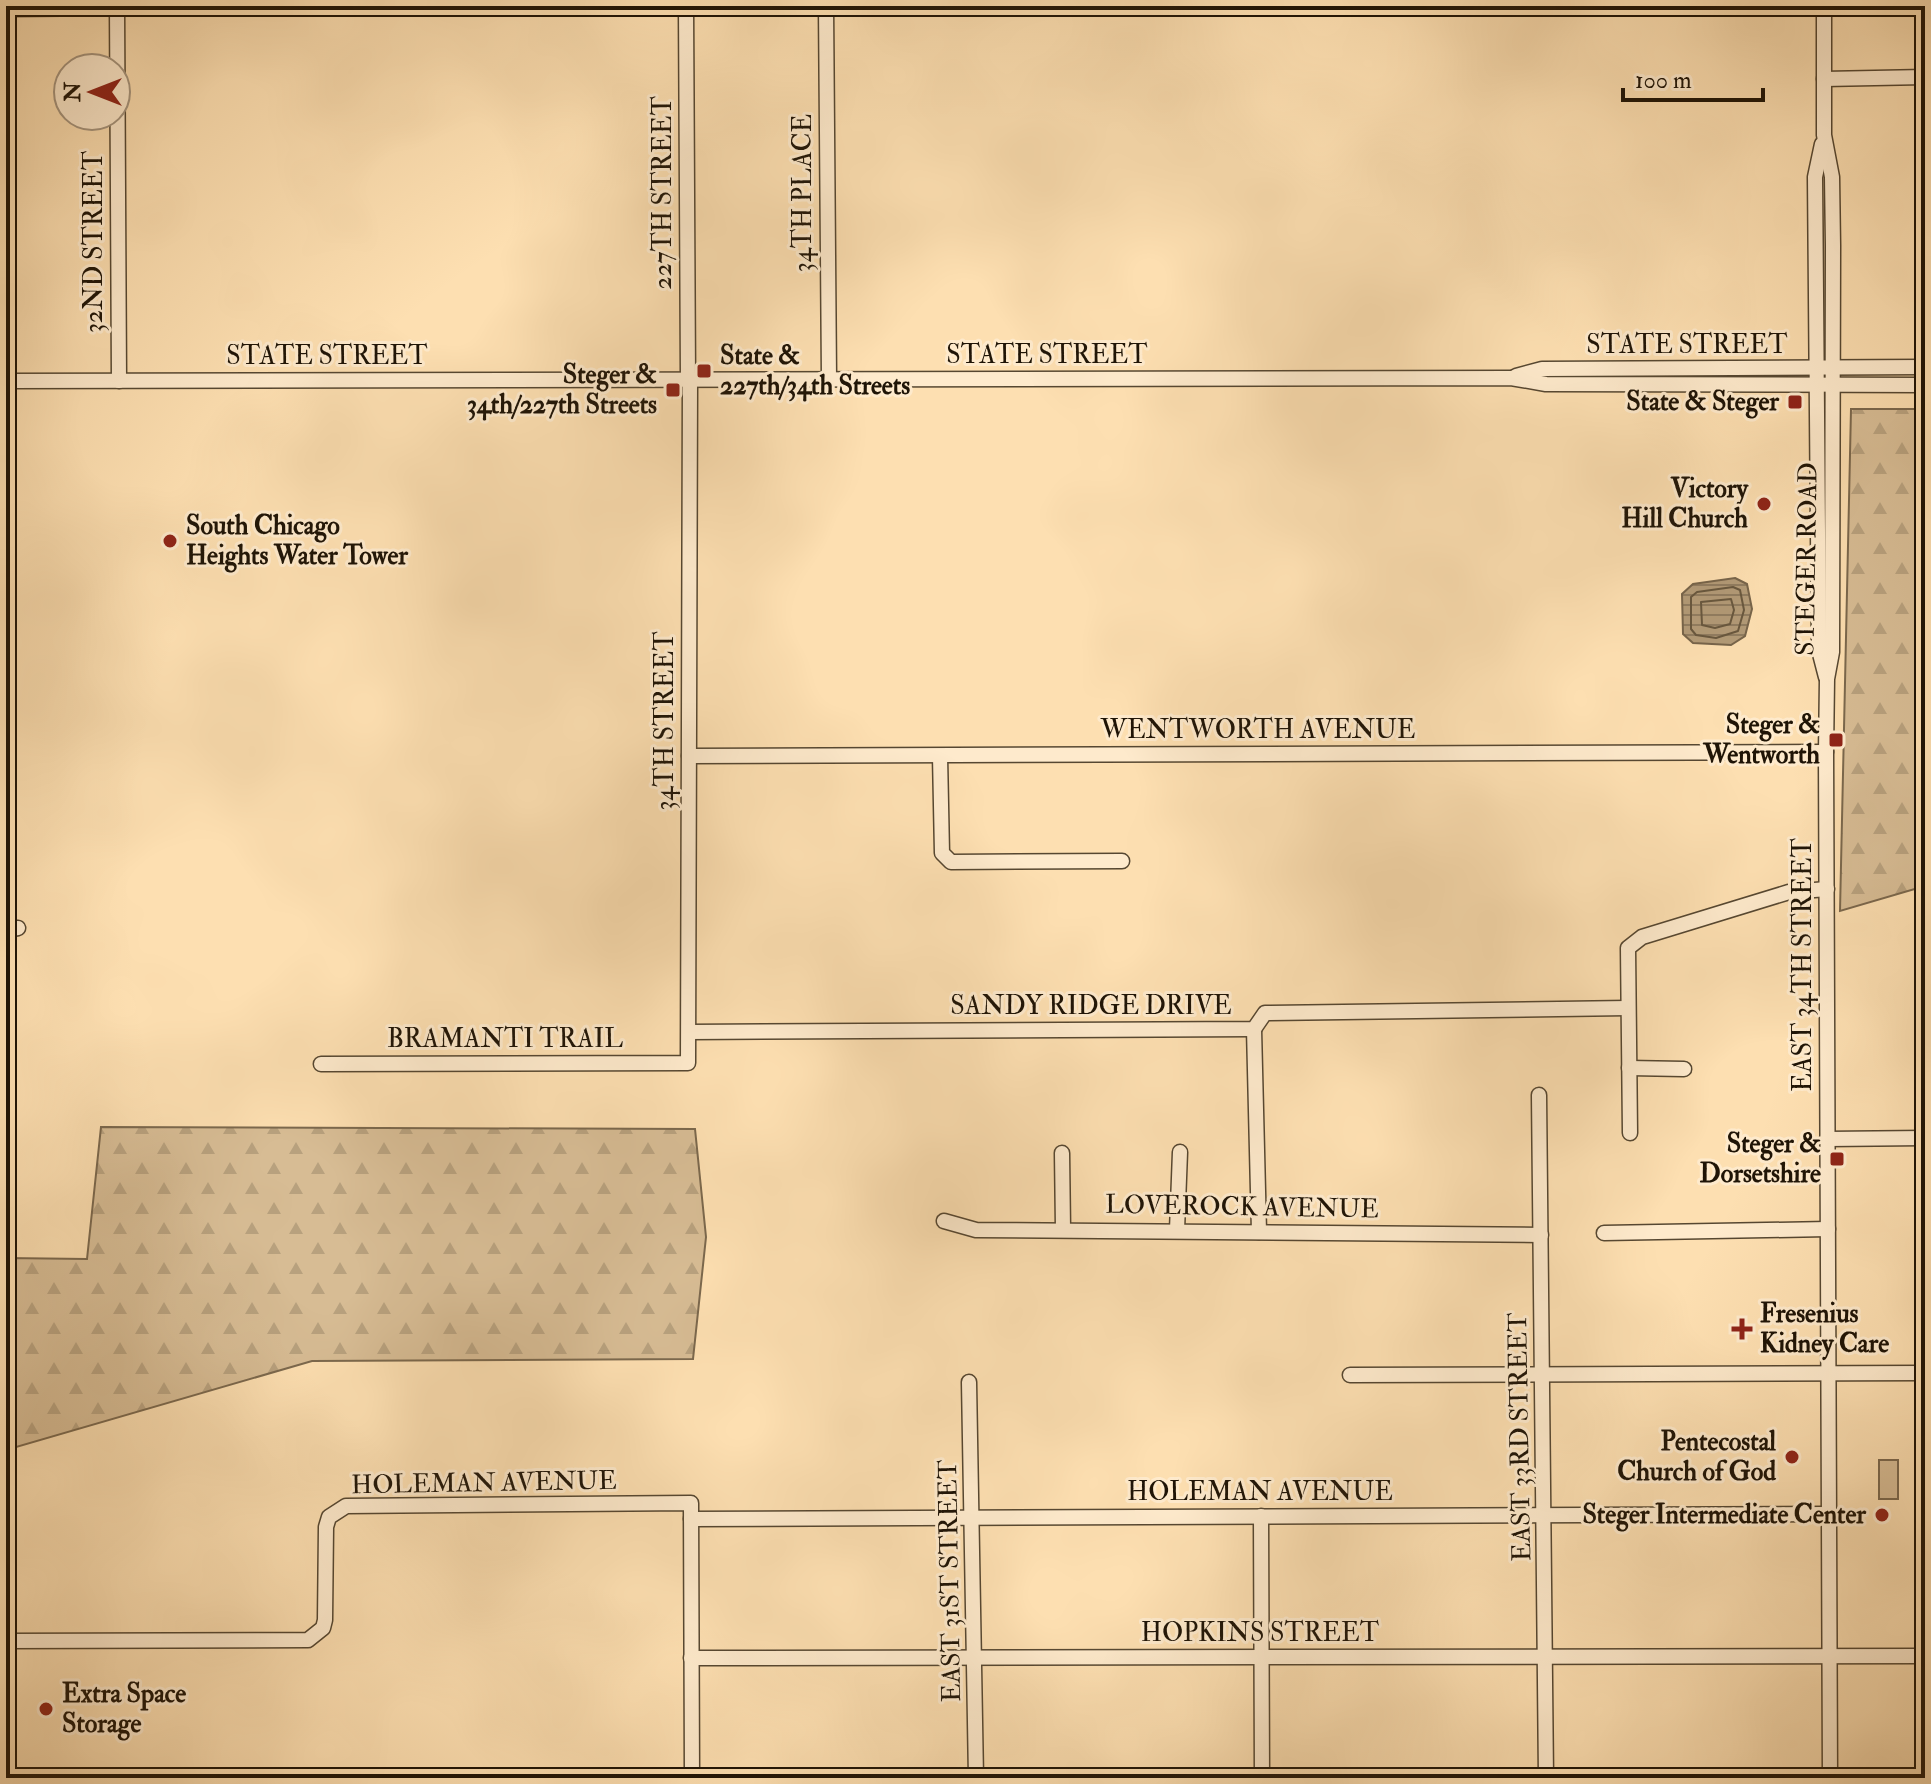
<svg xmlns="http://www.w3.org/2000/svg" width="1931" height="1784" viewBox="0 0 1931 1784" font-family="'IM FELL Double Pica',serif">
  <defs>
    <pattern id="forest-firs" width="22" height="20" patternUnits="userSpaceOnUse" patternTransform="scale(2)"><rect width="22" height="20" fill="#d7bc94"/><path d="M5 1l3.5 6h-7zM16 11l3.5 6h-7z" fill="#b8a17e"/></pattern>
    <pattern id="water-rules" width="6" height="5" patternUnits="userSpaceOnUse" patternTransform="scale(2)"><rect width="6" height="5" fill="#b29a77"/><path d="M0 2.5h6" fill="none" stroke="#907c60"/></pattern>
  </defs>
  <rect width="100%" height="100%" fill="#fddfb1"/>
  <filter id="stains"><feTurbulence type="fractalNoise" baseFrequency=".0025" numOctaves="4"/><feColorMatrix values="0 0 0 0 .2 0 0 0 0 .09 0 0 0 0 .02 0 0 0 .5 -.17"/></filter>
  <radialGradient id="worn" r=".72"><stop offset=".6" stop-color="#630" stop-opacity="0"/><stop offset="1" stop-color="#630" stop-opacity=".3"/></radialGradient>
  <rect fill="#d7bc94" stroke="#7b684d" stroke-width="2" x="1879" y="1460" width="19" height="39"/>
  <g fill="url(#forest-firs)" stroke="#7b684d" stroke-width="2">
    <path d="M 1851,409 L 1925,409 L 1925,886 L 1840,911 Z"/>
    <path d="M 101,1127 L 695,1129 L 706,1237 L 693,1359 L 312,1361 L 6,1450 L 6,1258 L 87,1259 Z"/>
  </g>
  <path fill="url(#water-rules)" stroke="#77644a" stroke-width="2" d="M 1735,578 L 1747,584 L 1752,609 L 1745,636 L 1731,645 L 1693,643 L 1683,634 L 1682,594 L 1693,584 Z"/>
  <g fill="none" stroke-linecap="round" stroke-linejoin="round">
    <g stroke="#68573e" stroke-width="2">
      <path d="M 1733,587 L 1740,590 L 1744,610 L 1738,631 L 1716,638 L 1696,635 L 1691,629 L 1691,597 L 1697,592 Z"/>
      <path d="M 1731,599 L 1734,610 L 1730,624 L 1715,628 L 1702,625 L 1701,602 Z"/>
    </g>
    <defs>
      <g id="minor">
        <path d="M 117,6 L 119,381"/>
        <path d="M 686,6 L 688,380"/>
        <path d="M 826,6 L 829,379"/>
        <path d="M 1824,6 L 1824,135 L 1832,177 L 1833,246 L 1832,652 L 1827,679 L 1826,752 L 1830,1778"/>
        <path d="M 6,9 L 117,8"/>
        <path d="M 1824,79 L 1925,77"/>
        <path d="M 1822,144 L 1815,177 L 1819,650 L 1826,677"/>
        <path d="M 1516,376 L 1542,369 L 1925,367"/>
        <path d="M 6,381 L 1511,378 L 1546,384 L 1925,385"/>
        <path d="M 689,756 L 1826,752"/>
        <path d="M 940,756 L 942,853 L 951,862 L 1122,861"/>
        <path d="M 6,930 L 18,928"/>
        <path d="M 1254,1029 L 1259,1232"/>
        <path d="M 689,1032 L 1254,1029 L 1265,1013 L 1628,1008"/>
        <path d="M 321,1064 L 688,1063 L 690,380"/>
        <path d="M 1629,1068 L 1684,1069"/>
        <path d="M 1539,1095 L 1546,1778"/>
        <path d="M 1630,1133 L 1628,948 L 1642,937 L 1789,892 L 1827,889"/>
        <path d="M 1827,1139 L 1925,1138"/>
        <path d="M 1062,1153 L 1063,1229"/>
        <path d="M 944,1221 L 976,1230 L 1541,1235"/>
        <path d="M 1177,1230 L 1180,1152"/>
        <path d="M 1604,1233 L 1828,1229"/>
        <path d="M 1350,1375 L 1925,1373"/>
        <path d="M 969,1382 L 976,1778"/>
        <path d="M 1261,1516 L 1262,1778"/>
        <path d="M 691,1519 L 1829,1514"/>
        <path d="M 6,1641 L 308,1640 L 323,1628 L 325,1620 L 326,1527 L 329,1517 L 346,1506 L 691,1503 L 692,1778"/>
        <path d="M 691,1658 L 1925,1656"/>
      </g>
    </defs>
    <use href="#minor" stroke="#564731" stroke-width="17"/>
    <use href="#minor" stroke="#feeacc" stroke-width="14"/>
  </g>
  <g fill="#8f2418" stroke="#feeacc" stroke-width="3">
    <rect x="696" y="363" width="16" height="16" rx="4"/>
    <rect x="665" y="382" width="16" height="16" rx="4"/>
    <rect x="1787" y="394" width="16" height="16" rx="4"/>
    <circle cx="1764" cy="504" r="8"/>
    <circle cx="170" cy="541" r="8"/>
    <rect x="1828" y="732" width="16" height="16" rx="4"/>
    <rect x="1829" y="1151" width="16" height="16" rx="4"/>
    <path d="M1738 1317h8v8h8v8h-8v8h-8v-8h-8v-8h8z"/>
    <circle cx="1792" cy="1457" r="8"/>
    <circle cx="1882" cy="1515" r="8"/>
    <circle cx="46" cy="1709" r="8"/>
  </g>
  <g text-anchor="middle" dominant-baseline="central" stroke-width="6" stroke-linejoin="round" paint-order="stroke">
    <g font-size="26" fill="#1f1406" stroke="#feeacc">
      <text transform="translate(663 193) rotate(-90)">227TH STREET</text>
      <text transform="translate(803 193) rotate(-90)">34TH PLACE</text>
      <text transform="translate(94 242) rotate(-90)">32ND STREET</text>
      <text x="1687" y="345">STATE STREET</text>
      <text x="1047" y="355">STATE STREET</text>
      <text x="327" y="356">STATE STREET</text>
      <text transform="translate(1807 559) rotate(-89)">STEGER ROAD</text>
      <text transform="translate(665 721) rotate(-90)">34TH STREET</text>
      <text x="1258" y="730">WENTWORTH AVENUE</text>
      <text transform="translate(1803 965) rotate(-90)">EAST 34TH STREET</text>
      <text x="1091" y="1006">SANDY RIDGE DRIVE</text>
      <text x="505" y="1039">BRAMANTI TRAIL</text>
      <text transform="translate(1242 1207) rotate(1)">LOVEROCK AVENUE</text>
      <text transform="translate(1520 1437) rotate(-91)">EAST 33RD STREET</text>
      <text transform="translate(484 1483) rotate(-1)">HOLEMAN AVENUE</text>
      <text x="1260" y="1492">HOLEMAN AVENUE</text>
      <text transform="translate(950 1581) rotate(-91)">EAST 31ST STREET</text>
      <text x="1260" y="1633">HOPKINS STREET</text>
    </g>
    <g font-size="26" font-weight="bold" fill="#1f1406" stroke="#feeacc" text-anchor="end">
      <text x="720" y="356" text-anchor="start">State &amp;<tspan x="720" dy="30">227th/34th Streets</tspan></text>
      <text x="657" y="375">Steger &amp;<tspan x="657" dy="30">34th/227th Streets</tspan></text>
      <text x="1779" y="402">State &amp; Steger</text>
      <text x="1748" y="489">Victory<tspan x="1748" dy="30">Hill Church</tspan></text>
      <text x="186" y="526" text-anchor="start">South Chicago<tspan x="186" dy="30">Heights Water Tower</tspan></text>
      <text x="1820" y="725">Steger &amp;<tspan x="1820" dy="30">Wentworth</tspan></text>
      <text x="1821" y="1144">Steger &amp;<tspan x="1821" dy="30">Dorsetshire</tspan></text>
      <text x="1760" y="1314" text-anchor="start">Fresenius<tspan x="1760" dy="30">Kidney Care</tspan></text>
      <text x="1776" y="1442">Pentecostal<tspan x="1776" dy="30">Church of God</tspan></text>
      <text x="1866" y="1515">Steger Intermediate Center</text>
      <text x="62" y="1694" text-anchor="start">Extra Space<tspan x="62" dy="30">Storage</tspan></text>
    </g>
  </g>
  <rect width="1931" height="1784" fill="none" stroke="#fddfb1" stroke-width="32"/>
  <rect x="8" y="8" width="1915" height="1768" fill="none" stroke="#1f1406" stroke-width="4"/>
  <rect x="16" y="16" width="1899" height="1752" fill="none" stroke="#1f1406" stroke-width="2"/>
  <g transform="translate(92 92) rotate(270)"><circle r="38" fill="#feeacc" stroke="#a5947d" stroke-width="2"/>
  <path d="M0-6L14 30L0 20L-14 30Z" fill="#8f2418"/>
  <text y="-12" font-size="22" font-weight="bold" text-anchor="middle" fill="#1f1406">N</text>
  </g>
  <path d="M1623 88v12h140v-12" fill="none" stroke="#1f1406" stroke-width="4"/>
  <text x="1635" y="88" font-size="24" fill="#1f1406" stroke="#feeacc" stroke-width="6" paint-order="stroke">100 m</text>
  <rect width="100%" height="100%" filter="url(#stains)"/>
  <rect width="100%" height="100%" fill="url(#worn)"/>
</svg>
